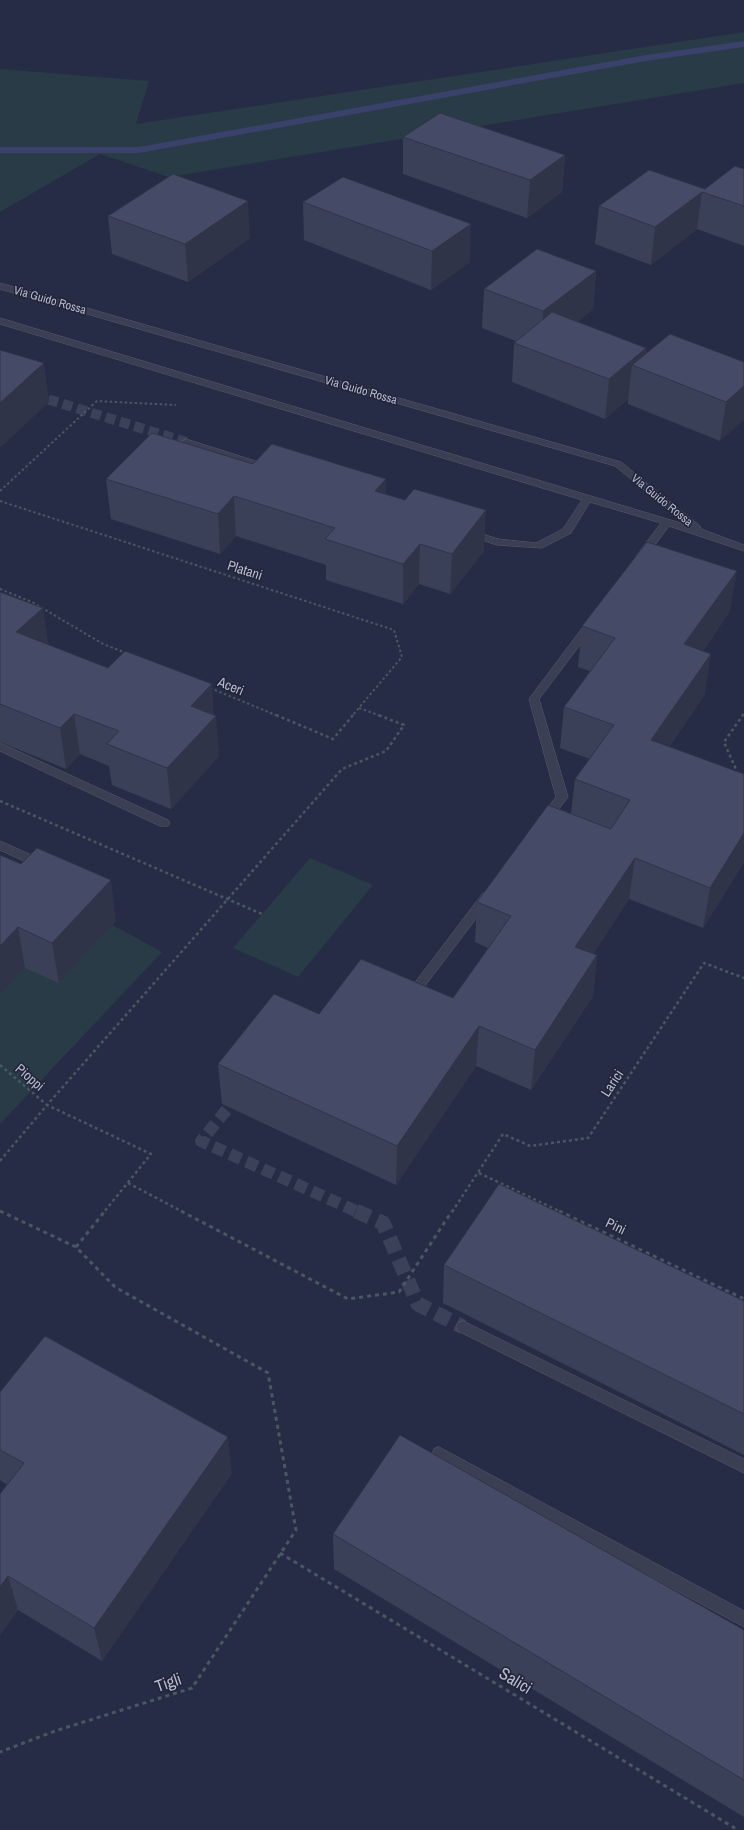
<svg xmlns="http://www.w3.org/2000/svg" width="744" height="1830" viewBox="0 0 744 1830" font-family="'Archivo Narrow',sans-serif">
  <rect width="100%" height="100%" fill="#262c45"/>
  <g fill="#293b46">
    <path d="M 744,32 L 744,83 L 169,177 L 100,154 L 0,212 L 0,69 L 149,81 L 136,124 Z"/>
    <path d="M 310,858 L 373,885 L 298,977 L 233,948 Z"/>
    <path d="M 0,868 L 122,930 L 162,952 L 0,1124 Z"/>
  </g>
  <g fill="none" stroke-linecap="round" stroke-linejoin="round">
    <path fill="#3a426c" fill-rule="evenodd" d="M 744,41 L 744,47 L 646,61 L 139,153 L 0,153 L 0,147 L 139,147 L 646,55 Z"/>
    <path stroke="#3c415a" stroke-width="10" stroke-dasharray="10 5" stroke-linecap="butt" d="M 34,395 L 186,442"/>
    <path stroke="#3c415a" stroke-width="12" stroke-dasharray="12 6" stroke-linecap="butt" d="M 238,1096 L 201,1141 L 358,1212"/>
    <path stroke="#3c415a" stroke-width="15" stroke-dasharray="15 8" stroke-linecap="butt" d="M 356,1211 L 383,1223 L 418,1304 L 463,1327"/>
    <defs>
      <g id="minor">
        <path d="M 0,283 L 621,462 L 700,526 L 701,529 L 744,545 L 744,551 L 669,526 L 645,558 L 637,558 L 636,556 L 661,523 L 590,502 L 571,533 L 542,548 L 497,545 L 466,535 L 465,533 L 466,531 L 470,530 L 498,539 L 536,543 L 563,529 L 582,500 L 0,324 L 0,318 L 687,525 L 615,466 L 0,289 Z"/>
        <path d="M 186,439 L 271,466 L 273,468 L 271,470 L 265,470 L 183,444 L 181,442 Z"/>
        <path d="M 590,622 L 595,625 L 539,699 L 568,797 L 549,822 L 541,822 L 539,819 L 556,797 L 529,699 L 586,623 Z"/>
        <path d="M 0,743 L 168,820 L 170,823 L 168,826 L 160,826 L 0,751 Z"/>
        <path d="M 0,841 L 47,862 L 49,865 L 47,868 L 39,868 L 0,850 Z"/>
        <path d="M 487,892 L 491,893 L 493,896 L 491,899 L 415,999 L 411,1001 L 407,999 L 405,996 L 407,993 L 483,893 Z"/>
        <path d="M 463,1321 L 744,1459 L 744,1473 L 458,1331 L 456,1327 L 458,1323 Z"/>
        <path d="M 439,1447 L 744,1611 L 744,1627 L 434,1459 L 432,1454 L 434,1449 Z"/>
      </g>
    </defs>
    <use href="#minor" stroke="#575a6f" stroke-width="1"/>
    <g stroke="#475862" stroke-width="2" stroke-dasharray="2.5 2.5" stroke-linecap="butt">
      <path d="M 0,491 L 97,401 L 176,405"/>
      <path d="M 0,501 L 394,630 L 402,657 L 352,716"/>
      <path d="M 0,589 L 32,602 L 103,644 L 126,653"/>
      <path d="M 210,688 L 278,716"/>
      <path d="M 359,708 L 381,716"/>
      <path d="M 742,716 L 744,713"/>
    </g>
    <g stroke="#475862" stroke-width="2.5" stroke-dasharray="3 3" stroke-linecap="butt">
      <path d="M 276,715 L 333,739 L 353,715"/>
      <path d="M 738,774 L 724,742 L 743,715"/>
      <path d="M 0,801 L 262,914"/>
      <path d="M 0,1065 L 47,1105 L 342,769 L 386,751 L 404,725 L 378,715"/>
      <path d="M 0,1161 L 47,1105 L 151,1154 L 104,1212"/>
      <path d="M 479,1173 L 561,1212"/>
      <path d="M 128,1183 L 183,1212"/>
      <path d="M 0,1211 L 2,1212"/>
      <path d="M 452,1212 L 503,1134 L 530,1146 L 588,1138 L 704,963 L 744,978"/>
    </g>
    <g stroke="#475862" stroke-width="3" stroke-dasharray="4 4" stroke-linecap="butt">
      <path d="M 0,1211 L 76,1247 L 115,1287 L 268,1373 L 296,1530 L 192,1688 L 55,1731 L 0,1752"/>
      <path d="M 181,1211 L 348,1299 L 399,1292 L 452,1211"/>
      <path d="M 559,1211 L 744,1299"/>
      <path d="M 76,1247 L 105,1211"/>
      <path d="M 280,1553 L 738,1830"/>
    </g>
    <use href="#minor" fill="#3b3f54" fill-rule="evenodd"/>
  </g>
  <g fill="#3b4059">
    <path d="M 403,137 L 565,155 L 562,192 L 527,218 L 403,174 Z"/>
    <path d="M 744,169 L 744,246 L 697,229 L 651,265 L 595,244 L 599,206 L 705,189 Z"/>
    <path d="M 303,202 L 470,262 L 431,290 L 304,240 Z"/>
    <path d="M 108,216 L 250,238 L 188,282 L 112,254 Z"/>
    <path d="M 596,271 L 593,309 L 577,322 L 646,348 L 646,353 L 744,362 L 720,441 L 628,404 L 628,399 L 605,419 L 512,382 L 514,343 L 516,341 L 482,328 L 484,289 Z"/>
    <path d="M 253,464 L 386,494 L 484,551 L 450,594 L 419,584 L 403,604 L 326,580 L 326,565 L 236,536 L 220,554 L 111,519 L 106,479 Z"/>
    <path d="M 0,592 L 48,645 L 214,715 L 219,756 L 171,809 L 112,785 L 109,766 L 80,754 L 66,769 L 0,742 Z"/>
    <path d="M 730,611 L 703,651 L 705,694 L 669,747 L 744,774 L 744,862 L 703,928 L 629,899 L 593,954 L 597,955 L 593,996 L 531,1090 L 476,1066 L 396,1185 L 222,1104 L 218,1064 L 319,1014 L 453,998 L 488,948 L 475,942 L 477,902 L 571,814 L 575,779 L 590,759 L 560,748 L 564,707 L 590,671 L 578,667 L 582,626 Z"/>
    <path d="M 0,855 L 116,921 L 59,983 L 25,968 L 0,994 Z"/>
    <path d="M 444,1265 L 744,1301 L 744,1455 L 443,1303 Z"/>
    <path d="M 0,1392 L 232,1473 L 102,1661 L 18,1610 L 0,1635 L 0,1494 L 7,1485 L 0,1480 Z"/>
    <path d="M 333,1534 L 744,1630 L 744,1817 L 334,1569 Z"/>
  </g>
  <g fill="#303448">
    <path d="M 565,155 L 562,192 L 527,218 L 530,180 Z"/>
    <path d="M 702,192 L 697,229 L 651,265 L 655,227 Z"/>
    <path d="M 248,201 L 250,238 L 188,282 L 185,244 Z"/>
    <path d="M 471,224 L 470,262 L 431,290 L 432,251 Z"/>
    <path d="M 596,271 L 593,309 L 541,350 L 543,311 Z"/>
    <path d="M 646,348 L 644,370 L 632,365 L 628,399 L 605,419 L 609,379 Z"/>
    <path d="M 44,363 L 49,402 L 0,448 L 0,403 Z"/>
    <path d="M 744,386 L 744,420 L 720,441 L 726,402 Z"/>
    <path d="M 386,479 L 385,519 L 375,491 Z"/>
    <path d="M 234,496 L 236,536 L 220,554 L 218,514 Z"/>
    <path d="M 486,510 L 484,551 L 450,594 L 452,554 Z"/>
    <path d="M 420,544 L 419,584 L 403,604 L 403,564 Z"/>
    <path d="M 737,571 L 730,611 L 679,685 L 684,644 Z"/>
    <path d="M 43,608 L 49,648 L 16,632 Z"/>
    <path d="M 711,654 L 705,694 L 645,781 L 651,740 Z"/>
    <path d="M 212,684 L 214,717 L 216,716 L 219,756 L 171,809 L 167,768 L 191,706 Z"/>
    <path d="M 74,714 L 80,754 L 66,769 L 60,728 Z"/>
    <path d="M 744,833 L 744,862 L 703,928 L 710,888 Z"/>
    <path d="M 635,858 L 629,899 L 571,987 L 575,947 Z"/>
    <path d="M 111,880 L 116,921 L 59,983 L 52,943 Z"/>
    <path d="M 18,927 L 25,968 L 0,995 L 0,946 Z"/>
    <path d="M 597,955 L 593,996 L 531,1090 L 535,1050 Z"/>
    <path d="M 479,1026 L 476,1066 L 396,1185 L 397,1146 Z"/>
    <path d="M 228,1437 L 232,1473 L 102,1661 L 94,1628 Z"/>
    <path d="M 8,1576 L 18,1610 L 0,1635 L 0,1587 Z"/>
  </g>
  <g fill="#454b67" stroke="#303448">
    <path d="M 440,113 L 565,155 L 530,180 L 403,137 Z"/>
    <path d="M 735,166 L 744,169 L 744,206 L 702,192 L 655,227 L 599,206 L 649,170 L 705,189 Z"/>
    <path d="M 173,174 L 248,201 L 185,244 L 108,216 Z"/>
    <path d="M 343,177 L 471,224 L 432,251 L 303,202 Z"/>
    <path d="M 537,249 L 596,271 L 543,311 L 484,289 Z"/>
    <path d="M 552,312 L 646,348 L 609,379 L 514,343 Z"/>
    <path d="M 670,334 L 744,362 L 744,386 L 726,402 L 632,365 Z"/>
    <path d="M 0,350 L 44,363 L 0,403 Z"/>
    <path d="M 152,433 L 253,464 L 272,444 L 386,479 L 375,491 L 405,500 L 414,489 L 486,510 L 452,554 L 420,544 L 403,564 L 325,539 L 335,528 L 234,496 L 218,514 L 106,479 Z"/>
    <path d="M 647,542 L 737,571 L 684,644 L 711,654 L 651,740 L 744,774 L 744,833 L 710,888 L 635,858 L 575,947 L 597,955 L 535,1050 L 479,1026 L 397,1146 L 218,1064 L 274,994 L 319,1014 L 361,959 L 453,998 L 511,916 L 477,902 L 548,805 L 611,829 L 630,800 L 575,779 L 614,725 L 564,707 L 615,638 L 582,626 Z"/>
    <path d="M 0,592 L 43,608 L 16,632 L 108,668 L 125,651 L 212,684 L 191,706 L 216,716 L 167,768 L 107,744 L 119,731 L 74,714 L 60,728 L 0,704 Z"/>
    <path d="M 37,848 L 111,880 L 52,943 L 18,927 L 0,946 L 0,855 L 21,864 Z"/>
    <path d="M 499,1184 L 744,1301 L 744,1414 L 444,1265 Z"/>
    <path d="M 45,1336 L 228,1437 L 94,1628 L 8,1576 L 0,1587 L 0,1494 L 24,1463 L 0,1450 L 0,1392 Z"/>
    <path d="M 400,1435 L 744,1630 L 744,1780 L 333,1534 Z"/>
  </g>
  <g text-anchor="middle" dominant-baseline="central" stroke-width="3" stroke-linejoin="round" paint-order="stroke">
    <g font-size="12" fill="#b9bbce" stroke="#20243a">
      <text transform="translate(50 300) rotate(16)">Via Guido Rossa</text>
      <text transform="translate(361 390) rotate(16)">Via Guido Rossa</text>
      <text transform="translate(662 500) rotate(39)">Via Guido Rossa</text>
    </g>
    <g font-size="14" fill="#b9bbce" stroke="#20243a">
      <text transform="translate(245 570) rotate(18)">Platani</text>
      <text transform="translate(231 686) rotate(22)">Aceri</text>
      <text transform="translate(30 1077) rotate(41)">Pioppi</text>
      <text transform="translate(612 1083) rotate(-57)">Larici</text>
      <text transform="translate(616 1226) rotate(26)">Pini</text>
    </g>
    <g font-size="17" fill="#b9bbce" stroke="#20243a">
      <text transform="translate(516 1680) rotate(31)">Salici</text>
      <text transform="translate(168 1682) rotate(-19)">Tigli</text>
    </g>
  </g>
</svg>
